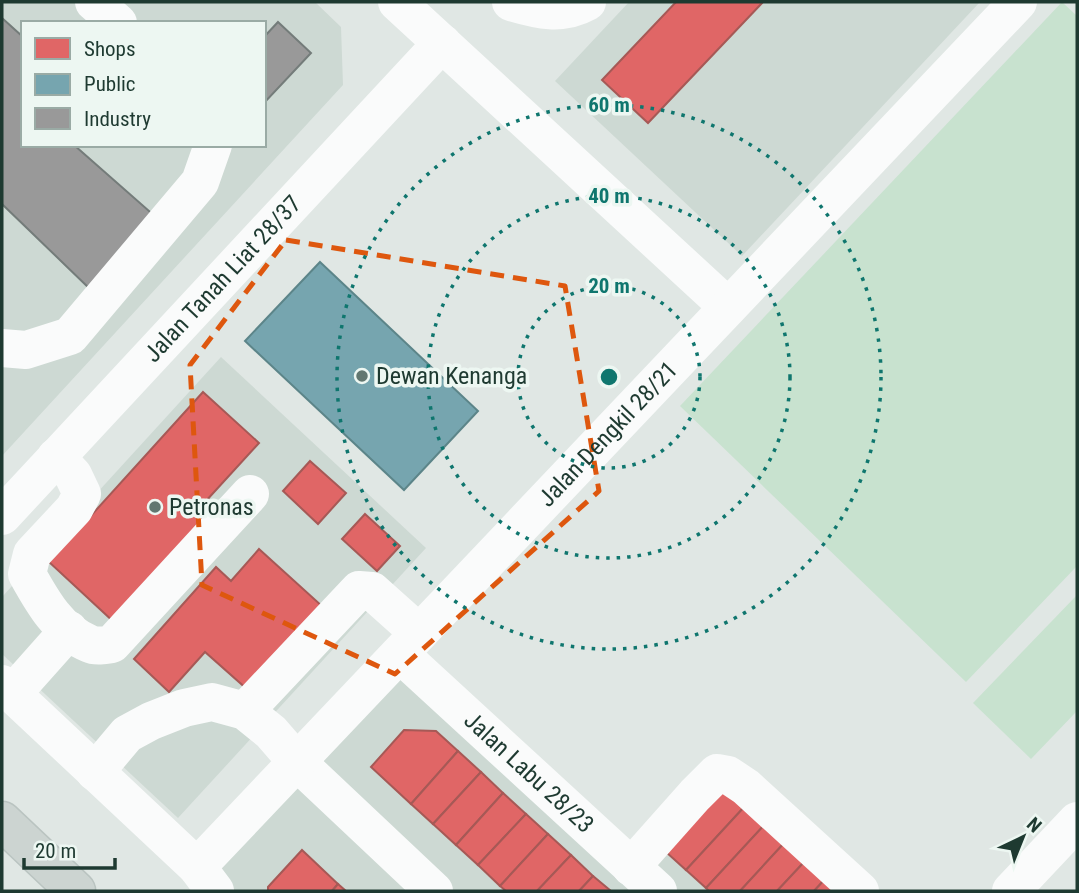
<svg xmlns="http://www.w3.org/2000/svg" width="1079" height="893" viewBox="0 0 1079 893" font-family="'Roboto Condensed',sans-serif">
  <rect width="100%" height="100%" fill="#e0e7e4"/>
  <g fill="#cdd9d3" fill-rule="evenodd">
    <path d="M 2,2 L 315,2 L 341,27 L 343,85 L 2,456 ZM 23,23 L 264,23 L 264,145 L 23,145 Z"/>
    <path d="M 629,2 L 980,2 L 742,256 L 555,81 Z"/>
    <path d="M 221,357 L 426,548 L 178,818 L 2,654 L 2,597 Z"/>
    <path d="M 399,671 L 627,879 L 713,788 L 850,891 L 231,891 L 212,867 Z"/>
  </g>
  <g fill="#c8e2cf">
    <path d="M 1062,2 L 1077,16 L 1077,566 L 966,682 L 680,406 Z"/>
    <path d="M 1077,595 L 1077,711 L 1031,759 L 973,703 Z"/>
  </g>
  <g fill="#e06666" stroke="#a65956" stroke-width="2">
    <path d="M 676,2 L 763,2 L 648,123 L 602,80 Z"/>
    <path d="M 203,392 L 259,443 L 205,502 L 217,512 L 116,624 L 49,562 Z"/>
    <path d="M 310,461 L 346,493 L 318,524 L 283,491 Z"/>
    <path d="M 365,514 L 400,546 L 377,571 L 342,539 Z"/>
    <path d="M 259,549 L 323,607 L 248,690 L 205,652 L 169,692 L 134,659 L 216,567 L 231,581 Z"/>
    <path d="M 404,730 L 436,731 L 458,751 L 411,804 L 371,767 Z"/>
    <path d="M 458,751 L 481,772 L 433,824 L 411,804 Z"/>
    <path d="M 481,772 L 503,793 L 456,845 L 433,824 Z"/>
    <path d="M 727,786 L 746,805 L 686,870 L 666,852 Z"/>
    <path d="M 503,793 L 526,814 L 478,865 L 456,845 Z"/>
    <path d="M 746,805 L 766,823 L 706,888 L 686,870 Z"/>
    <path d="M 526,814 L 548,834 L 500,886 L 478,865 Z"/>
    <path d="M 766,823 L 786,841 L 740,891 L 709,891 L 706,888 Z"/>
    <path d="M 548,834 L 571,855 L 537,891 L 506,891 L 500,886 Z"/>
    <path d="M 786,841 L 806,860 L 777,891 L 740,891 Z"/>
    <path d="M 302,850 L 338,884 L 332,891 L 268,891 L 268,887 Z"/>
    <path d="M 571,855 L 593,876 L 579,891 L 537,891 Z"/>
    <path d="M 806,860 L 826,878 L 814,891 L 777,891 Z"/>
    <path d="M 593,876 L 611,891 L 579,891 Z"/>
    <path d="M 826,878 L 840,891 L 814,891 Z"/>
    <path d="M 338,884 L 346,891 L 332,891 Z"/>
  </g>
  <path fill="#76a5af" stroke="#5c8589" stroke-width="2" d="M 320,262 L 478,411 L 404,490 L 245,341 Z"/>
  <g fill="#999" stroke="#747c7a" stroke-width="2">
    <path d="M 2,18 L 23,37 L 23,145 L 74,145 L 157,218 L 92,291 L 2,204 Z"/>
    <path d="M 278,22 L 311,53 L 264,103 L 264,37 Z"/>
  </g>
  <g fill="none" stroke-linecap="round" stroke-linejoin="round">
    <defs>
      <path id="major" d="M 2,821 L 76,891"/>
    </defs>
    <use href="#major" stroke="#bac4c1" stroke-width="41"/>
    <g stroke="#fafbfb" stroke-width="38">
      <path d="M 94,2 L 118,23"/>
      <path d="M 397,2 L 728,307"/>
      <path d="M 511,2 C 538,10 562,16 587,2"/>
      <path d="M 2,348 L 26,350 L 70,336 L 200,182 L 213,145"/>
      <path d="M 56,457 L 73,475 L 82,494 L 74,509 L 32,554 L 27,574 C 42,601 59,632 90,644 C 96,647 106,645 112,644 L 250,494"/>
      <path id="s1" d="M 2,516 L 442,43"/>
      <path id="s2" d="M 400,654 L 658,891"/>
      <path d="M 2,684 L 197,867 L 215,891"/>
      <path d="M 12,694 L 69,630"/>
      <path d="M 245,711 L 359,590 L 372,591 L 419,633"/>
      <path d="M 95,772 L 127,734 L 151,721 L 184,708 L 212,702 L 245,711 L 271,732 L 297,762 L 434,891"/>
      <path id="s3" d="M 197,867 L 1018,2"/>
      <path d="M 631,867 L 695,795 L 717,773 L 728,775 L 746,787 L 860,891"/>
      <path d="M 1011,891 L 1077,821"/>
    </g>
    <use href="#major" stroke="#ccd4d1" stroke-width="38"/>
  </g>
  <path fill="none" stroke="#de570e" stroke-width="5" stroke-dasharray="14 9" stroke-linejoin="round" d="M 286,240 L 565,286 L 599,491 L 395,674 L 202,585 L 190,365 Z"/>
  <g fill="none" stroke="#0f766e" stroke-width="3.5" stroke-dasharray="3.5 7">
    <circle cx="609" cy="377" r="91"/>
    <circle cx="609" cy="377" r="181"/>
    <circle cx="609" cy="377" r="272"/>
  </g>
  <g fill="#627770" stroke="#edf7f2" stroke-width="2.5">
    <circle cx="362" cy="376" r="7"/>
    <circle cx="155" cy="507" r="7"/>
  </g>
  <g text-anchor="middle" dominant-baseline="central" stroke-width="7" stroke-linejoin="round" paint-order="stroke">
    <g font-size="24" fill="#1e3a31" stroke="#edf7f2">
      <text stroke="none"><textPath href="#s1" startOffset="324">Jalan Tanah Liat 28/37</textPath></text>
      <text stroke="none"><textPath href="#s3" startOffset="597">Jalan Dengkil 28/21</textPath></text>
      <text stroke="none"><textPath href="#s2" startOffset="175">Jalan Labu 28/23</textPath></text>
    </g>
    <g font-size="24" fill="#1e3a31" stroke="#edf7f2" text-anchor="start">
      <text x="376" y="376">Dewan Kenanga</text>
      <text x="169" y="507">Petronas</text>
    </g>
  </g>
  <circle cx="609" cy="377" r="10" fill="#0f766e" stroke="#edf7f2" stroke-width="3.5"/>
  <g font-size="21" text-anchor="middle" font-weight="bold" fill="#0f766e" stroke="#edf7f2" stroke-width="7" stroke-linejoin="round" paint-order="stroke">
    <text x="609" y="112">60 m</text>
    <text x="609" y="203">40 m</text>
    <text x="609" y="293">20 m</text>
  </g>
  <rect width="1079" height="893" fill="none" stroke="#1e3a31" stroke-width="7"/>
  <rect x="21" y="21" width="245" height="126" fill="#edf7f2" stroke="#9aaba5" stroke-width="2"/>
  <rect x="35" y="38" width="35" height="21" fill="#e06666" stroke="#9aaba5" stroke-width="2"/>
  <text x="84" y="56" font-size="21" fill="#1e3a31">Shops</text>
  <rect x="35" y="74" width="35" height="21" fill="#76a5af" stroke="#9aaba5" stroke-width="2"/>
  <text x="84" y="91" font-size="21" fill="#1e3a31">Public</text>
  <rect x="35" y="108" width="35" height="21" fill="#999999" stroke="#9aaba5" stroke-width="2"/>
  <text x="84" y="126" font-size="21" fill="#1e3a31">Industry</text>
  <g transform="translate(1023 837) rotate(43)" stroke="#edf7f2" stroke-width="5" paint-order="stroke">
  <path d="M0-5L12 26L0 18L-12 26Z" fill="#1e3a31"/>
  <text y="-10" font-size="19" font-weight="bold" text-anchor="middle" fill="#1e3a31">N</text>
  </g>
  <path d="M24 858v10h91v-10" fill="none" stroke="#1e3a31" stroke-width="3.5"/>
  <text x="35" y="858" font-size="21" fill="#1e3a31" stroke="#edf7f2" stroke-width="5" paint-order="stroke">20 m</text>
</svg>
